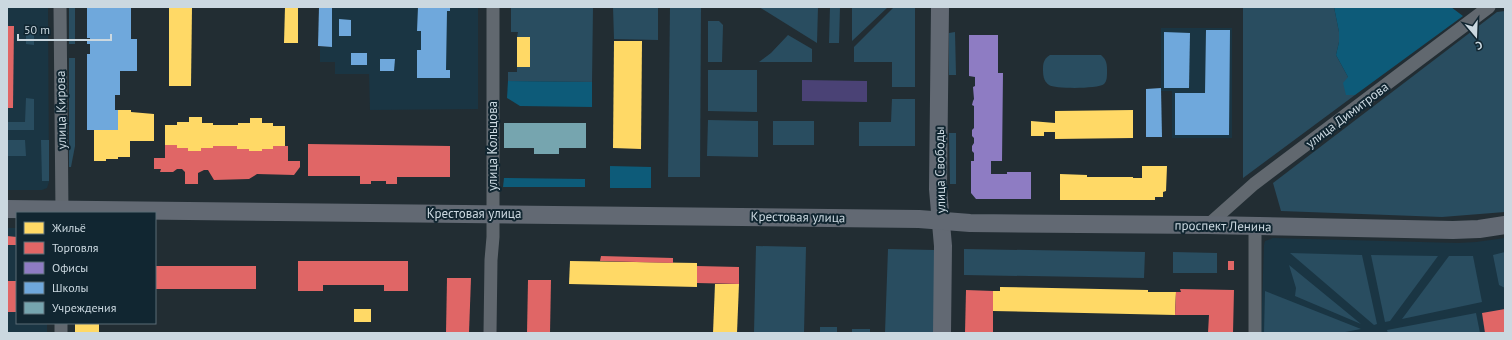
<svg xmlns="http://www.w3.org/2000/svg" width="1512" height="340" viewBox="0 0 1512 340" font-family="'PT Sans',sans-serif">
  <rect width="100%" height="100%" fill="#222d33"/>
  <g fill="#1a3543">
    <path d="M 7,7 L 48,7 L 49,182 L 47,188 L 42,190 L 7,190 Z"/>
    <path d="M 332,7 L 478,7 L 478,109 L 370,110 L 369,74 L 335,74 L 335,62 L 320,62 L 320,47 L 331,47 Z"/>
    <path d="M 1161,28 L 1232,28 L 1232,138 L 1172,138 L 1172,91 L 1161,91 Z"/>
    <path d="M 7,228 L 17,228 L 17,323 L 47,323 L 47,333 L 7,333 Z"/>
    <path d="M 1273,238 L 1458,243 L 1476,242 L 1505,238 L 1505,333 L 1261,333 L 1264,245 L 1265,241 Z"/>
  </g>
  <g fill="#294d60">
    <rect x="69" y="7" width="6" height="37"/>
    <path d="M 511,7 L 593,7 L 592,82 L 508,81 L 508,72 L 517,72 L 517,67 L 530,66 L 530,38 L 517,37 L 518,32 L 511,32 Z"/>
    <path d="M 613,7 L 658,7 L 658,40 L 614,39 Z"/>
    <path d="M 670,7 L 701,7 L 700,177 L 668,177 Z"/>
    <path d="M 759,7 L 818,7 L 817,43 Z"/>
    <path d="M 830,7 L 840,7 L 839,43 L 829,43 Z"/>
    <path d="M 852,7 L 888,7 L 852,41 Z"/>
    <path d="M 894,7 L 915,7 L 915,87 L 892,87 L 892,62 L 854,62 L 854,47 Z"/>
    <path d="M 1243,7 L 1334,7 L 1339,32 L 1339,42 L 1336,55 L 1348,77 L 1346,94 L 1355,95 L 1243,178 Z"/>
    <path d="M 1505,11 L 1505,212 L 1442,217 L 1281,211 L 1273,183 L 1497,12 Z"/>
    <path d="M 708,21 L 719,21 L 723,25 L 722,62 L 708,62 Z"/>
    <path d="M 26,26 L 34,26 L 34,45 L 26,44 Z"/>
    <path d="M 955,32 L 956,75 L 949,75 L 949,33 Z"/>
    <path d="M 788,35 L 812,49 L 812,62 L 759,62 L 771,53 Z"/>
    <path d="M 1050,55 L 1101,55 C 1107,60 1107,65 1107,72 C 1107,76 1107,81 1104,84 C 1098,89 1055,89 1049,85 C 1043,81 1043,74 1043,68 C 1043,62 1045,58 1050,55 Z"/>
    <path d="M 69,58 L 75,58 L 75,146 L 71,167 L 69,167 Z"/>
    <path d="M 708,70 L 757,70 L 757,112 L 708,111 Z"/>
    <path d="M 26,98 L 34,99 L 34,130 L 7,130 L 7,122 L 25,122 Z"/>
    <path d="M 892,99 L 915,99 L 915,146 L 859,146 L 859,122 L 891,122 Z"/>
    <path d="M 708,120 L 758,121 L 758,157 L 707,156 Z"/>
    <rect x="773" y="121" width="41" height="24"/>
    <path d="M 949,133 L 956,133 L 956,184 L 950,184 Z"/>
    <path d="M 7,140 L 25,140 L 26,156 L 7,156 Z"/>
    <path d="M 41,140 L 49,140 L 49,181 L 42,181 Z"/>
    <path d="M 756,246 L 806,247 L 804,333 L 754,333 Z"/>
    <path d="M 888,249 L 935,250 L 934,333 L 885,333 Z"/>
    <path d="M 964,249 L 1145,252 L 1144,278 L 964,275 Z"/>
    <path d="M 1173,252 L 1217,253 L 1217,273 L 1173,273 Z"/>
    <path d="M 1505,252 L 1505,288 L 1499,285 L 1493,255 Z"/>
    <path d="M 1290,253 L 1362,255 L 1377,324 L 1374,325 Z"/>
    <path d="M 1371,255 L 1438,256 L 1390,321 L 1385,322 Z"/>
    <path d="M 1449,256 L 1473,256 L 1482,302 L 1402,319 Z"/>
    <path d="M 1289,265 L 1361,324 L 1295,296 L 1296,288 Z"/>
    <path d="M 1265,291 L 1361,329 L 1340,333 L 1264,333 Z"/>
    <path d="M 1476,313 L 1480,333 L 1388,333 L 1387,330 Z"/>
    <rect x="820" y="327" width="17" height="6"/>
    <rect x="852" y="329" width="18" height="4"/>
  </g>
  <g fill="#0d5b79">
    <path d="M 1334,7 L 1451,7 L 1463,16 L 1355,95 L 1346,95 L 1343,83 L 1348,77 L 1336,55 L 1339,42 L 1339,32 Z"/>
    <path d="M 508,81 L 592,82 L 592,107 L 520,106 L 507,98 Z"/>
    <path d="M 610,166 L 651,167 L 651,188 L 610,188 Z"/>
    <path d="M 504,178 L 585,179 L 585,187 L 503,187 Z"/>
  </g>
  <path fill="#4a4275" d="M 802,80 L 867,81 L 867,102 L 802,101 Z"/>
  <g fill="#ffd966">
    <path d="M 169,7 L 192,7 L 191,86 L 169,86 Z"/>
    <path d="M 285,7 L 298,7 L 298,43 L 284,43 Z"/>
    <rect x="517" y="37" width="13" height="30"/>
    <path d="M 614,41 L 642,41 L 641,149 L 613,148 Z"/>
    <path d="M 118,110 L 131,110 L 131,112 L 154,114 L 154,141 L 130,141 L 130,157 L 118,157 L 118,159 L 106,159 L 106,161 L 94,161 L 94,130 L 118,130 Z"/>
    <path d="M 1133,110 L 1133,138 L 1055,139 L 1055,132 L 1044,132 L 1044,136 L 1031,136 L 1031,121 L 1055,123 L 1055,111 Z"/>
    <path d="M 189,117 L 202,117 L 202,123 L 213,123 L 213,125 L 238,125 L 238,123 L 250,123 L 250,118 L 262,118 L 262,123 L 273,123 L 273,126 L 285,126 L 285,146 L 273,146 L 273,149 L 262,149 L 262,151 L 249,151 L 249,149 L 237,149 L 237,146 L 213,146 L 213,148 L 201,148 L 201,151 L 188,151 L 188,148 L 177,148 L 177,145 L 165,145 L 165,125 L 177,125 L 177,122 L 189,122 Z"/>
    <path d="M 1142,166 L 1167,166 L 1166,191 L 1163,192 L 1163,197 L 1155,197 L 1155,200 L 1060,200 L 1060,174 L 1087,175 L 1087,177 L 1133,177 L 1133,178 L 1142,178 Z"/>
    <path d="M 570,261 L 697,263 L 697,287 L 569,284 Z"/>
    <path d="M 715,284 L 739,284 L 737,333 L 713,333 Z"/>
    <path d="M 1000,287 L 1148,290 L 1148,292 L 1176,292 L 1175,315 L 993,311 L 993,291 L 1000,291 Z"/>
    <rect x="354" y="309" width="17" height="13"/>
    <rect x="75" y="323" width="24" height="10"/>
  </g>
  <g fill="#e06666">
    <path d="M 7,26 L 14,26 L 13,108 L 7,108 Z"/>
    <path d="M 308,144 L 450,146 L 450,177 L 397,177 L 397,184 L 386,184 L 386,181 L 371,181 L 371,184 L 360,184 L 360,176 L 308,176 Z"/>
    <path d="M 165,145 L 177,145 L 177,148 L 188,148 L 188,151 L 201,151 L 201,148 L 213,148 L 213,146 L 237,146 L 237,149 L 249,149 L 249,151 L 262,151 L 262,149 L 273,149 L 273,146 L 288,146 L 288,161 L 300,161 L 300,167 L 294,175 L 257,174 L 249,179 L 214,180 L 208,170 L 204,170 L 198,173 L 198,184 L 185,184 L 185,172 L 182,169 L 177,169 L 173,172 L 160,172 L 161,169 L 154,169 L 154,158 L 165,158 Z"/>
    <path d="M 7,236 L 17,237 L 17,245 L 7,245 Z"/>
    <path d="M 601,256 L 673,258 L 673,263 L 600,261 Z"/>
    <path d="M 298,261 L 408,261 L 408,291 L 384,291 L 384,285 L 323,285 L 323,291 L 298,291 Z"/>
    <rect x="1228" y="261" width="6" height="9"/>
    <rect x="155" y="266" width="101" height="23"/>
    <path d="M 697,266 L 739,267 L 739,284 L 697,283 Z"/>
    <path d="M 447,278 L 471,278 L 469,333 L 446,333 Z"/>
    <path d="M 528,280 L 551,280 L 550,333 L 527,333 Z"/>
    <rect x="7" y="281" width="10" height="31"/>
    <path d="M 1180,289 L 1234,290 L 1233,333 L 1208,333 L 1209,315 L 1175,315 L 1176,292 L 1181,292 Z"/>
    <path d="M 966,290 L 993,291 L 993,333 L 965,333 Z"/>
    <path d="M 1505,309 L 1505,333 L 1485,333 L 1482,313 Z"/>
  </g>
  <path fill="#8e7cc3" d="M 969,35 L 998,35 L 998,73 L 1003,73 L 1002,161 L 991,161 L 991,174 L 1007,174 L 1007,172 L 1031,172 L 1031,199 L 976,199 L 971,193 L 971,161 L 974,161 L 974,153 L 972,151 L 972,146 L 974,143 L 974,138 L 972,136 L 972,130 L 974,128 L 974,106 L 972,105 L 973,101 L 974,99 L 973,87 L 975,86 L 975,77 L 969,76 Z"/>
  <g fill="#6fa8dc">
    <path d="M 87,7 L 131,7 L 131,39 L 137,39 L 137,71 L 120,71 L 120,95 L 115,95 L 115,110 L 118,110 L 118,130 L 87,130 L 87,54 L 90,54 L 90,44 L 87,44 L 87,41 L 90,41 L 90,38 L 87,38 Z"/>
    <path d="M 319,7 L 332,7 L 332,47 L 318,46 Z"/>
    <path d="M 418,7 L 450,7 L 450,11 L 447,11 L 446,70 L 450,70 L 450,78 L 417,78 L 417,50 L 421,50 L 421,31 L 417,31 Z"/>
    <path d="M 339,19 L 351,20 L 351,36 L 339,36 Z"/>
    <path d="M 1206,30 L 1230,30 L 1229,135 L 1175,135 L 1175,93 L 1205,93 Z"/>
    <path d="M 1164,32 L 1190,33 L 1189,88 L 1164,88 Z"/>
    <rect x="351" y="53" width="16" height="12"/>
    <path d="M 380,59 L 395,59 L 394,71 L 380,71 Z"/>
    <path d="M 1161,88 L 1162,137 L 1146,137 L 1146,89 Z"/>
  </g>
  <path fill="#76a5af" d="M 504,123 L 586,123 L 586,148 L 559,148 L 559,154 L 534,154 L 534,148 L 504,148 Z"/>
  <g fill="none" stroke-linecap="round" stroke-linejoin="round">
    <g stroke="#61686f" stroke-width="13">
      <path d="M 60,7 L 62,213"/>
      <path d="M 1208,225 L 1254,184 L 1489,7"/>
      <path d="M 61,333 L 61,323"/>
      <path d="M 490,333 L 491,260 L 493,237 L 493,7"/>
      <path d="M 1255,333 L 1255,226"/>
    </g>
    <g stroke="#626973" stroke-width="18">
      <path d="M 940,7 L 938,189 L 943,246 L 942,333"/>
      <path d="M 7,209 L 919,219 L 970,223 L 1208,225 L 1453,230 L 1479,229 L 1505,225"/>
    </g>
  </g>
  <g text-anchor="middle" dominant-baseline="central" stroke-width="4" stroke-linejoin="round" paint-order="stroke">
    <g font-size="13" fill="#cbd8e0" stroke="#112631">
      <text transform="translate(61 110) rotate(-91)">улица Кирова</text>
      <text transform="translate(1347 115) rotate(-37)">улица Димитрова</text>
      <text transform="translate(492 146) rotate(-90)">улица Кольцова</text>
      <text transform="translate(940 170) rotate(-91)">улица Свободы</text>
      <text x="474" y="213">Крестовая улица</text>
      <text transform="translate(798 217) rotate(1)">Крестовая улица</text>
      <text transform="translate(1223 226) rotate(1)">проспект Ленина</text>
    </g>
  </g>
  <rect width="1512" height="340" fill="none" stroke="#cbd8e0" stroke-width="16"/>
  <rect x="16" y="212" width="140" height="112" fill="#112631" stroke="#5b6d77"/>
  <rect x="24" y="222" width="20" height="12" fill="#ffd966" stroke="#5b6d77"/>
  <text x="52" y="232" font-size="12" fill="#cbd8e0">Жильё</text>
  <rect x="24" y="242" width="20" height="12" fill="#e06666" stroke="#5b6d77"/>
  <text x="52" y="252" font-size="12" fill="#cbd8e0">Торговля</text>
  <rect x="24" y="262" width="20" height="12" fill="#8e7cc3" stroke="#5b6d77"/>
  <text x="52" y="272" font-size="12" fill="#cbd8e0">Офисы</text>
  <rect x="24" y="282" width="20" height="12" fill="#6fa8dc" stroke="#5b6d77"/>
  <text x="52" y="292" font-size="12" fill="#cbd8e0">Школы</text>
  <rect x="24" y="302" width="20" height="12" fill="#76a5af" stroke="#5b6d77"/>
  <text x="52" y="312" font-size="12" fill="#cbd8e0">Учреждения</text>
  <g transform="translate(1476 36) rotate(161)" stroke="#112631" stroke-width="3" paint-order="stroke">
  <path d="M0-3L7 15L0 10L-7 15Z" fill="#cbd8e0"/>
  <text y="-6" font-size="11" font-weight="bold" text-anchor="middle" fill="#cbd8e0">С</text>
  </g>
  <path d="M18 34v6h93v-6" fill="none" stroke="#cbd8e0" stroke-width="2"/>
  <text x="24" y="34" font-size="12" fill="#cbd8e0" stroke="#112631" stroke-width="3" paint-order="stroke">50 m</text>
</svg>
